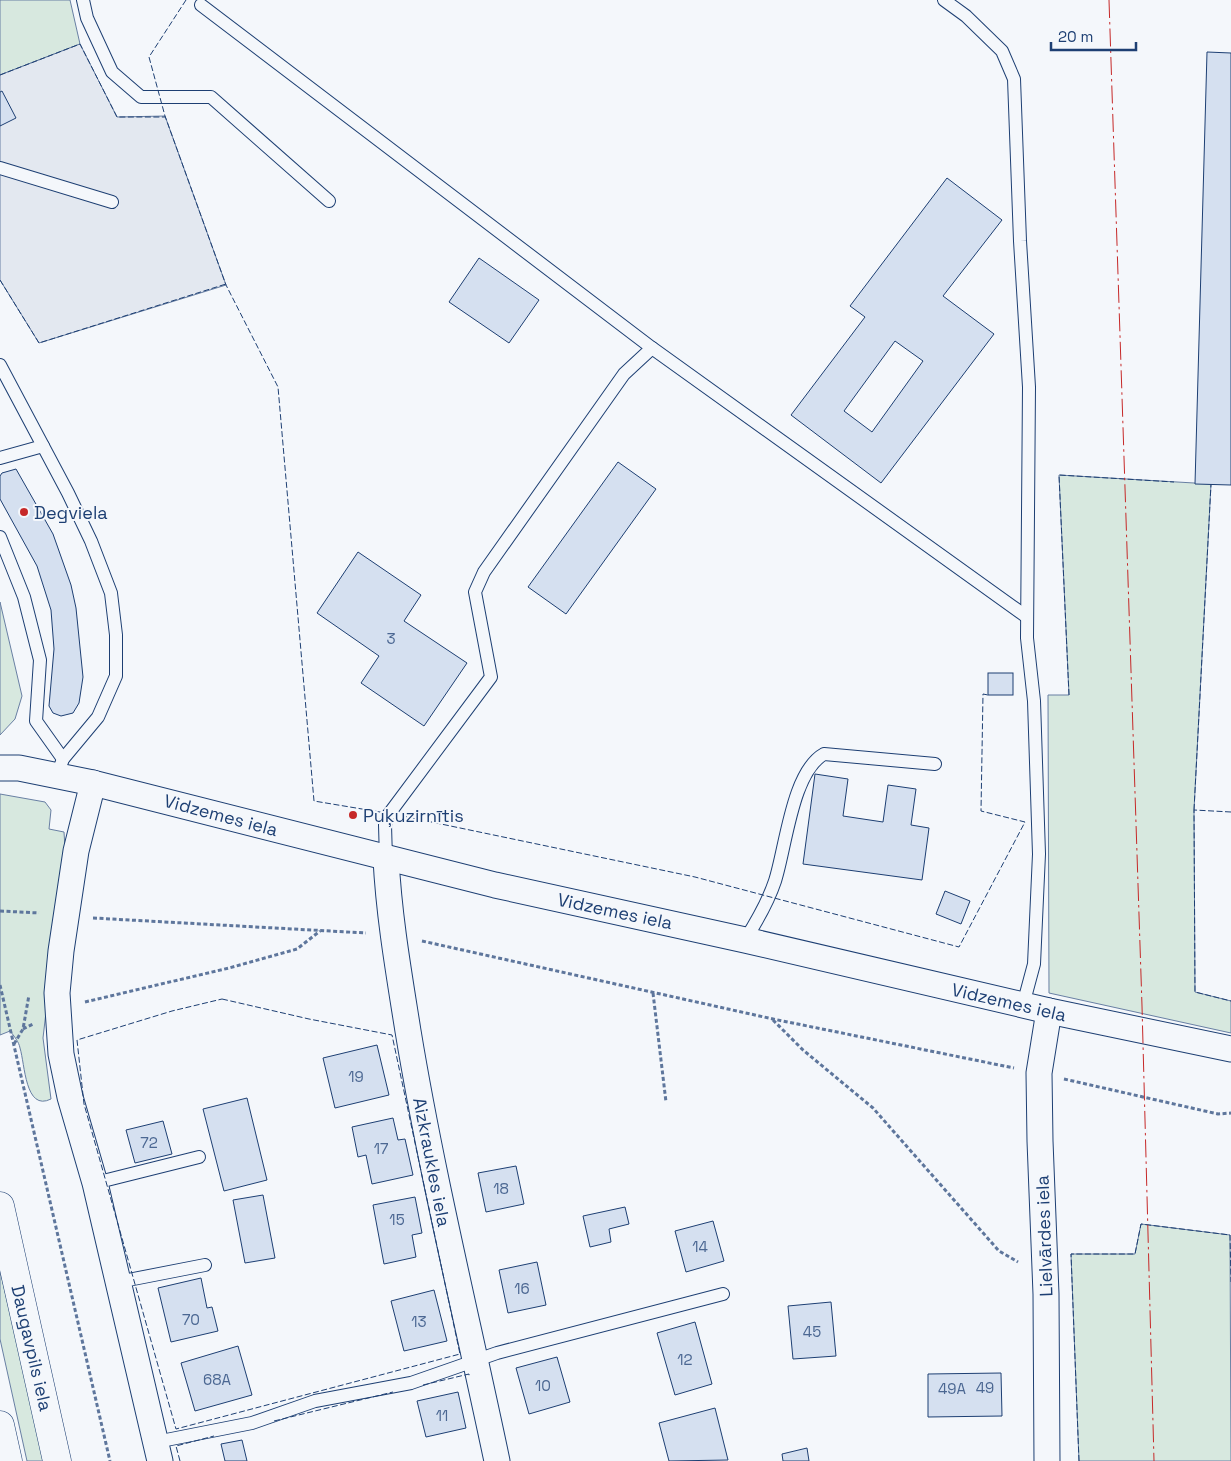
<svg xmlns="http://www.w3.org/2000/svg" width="1231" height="1461" viewBox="0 0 1231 1461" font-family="'Space Grotesk',sans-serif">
  <rect width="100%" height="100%" fill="#f4f7fb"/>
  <g fill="#d7e8df" stroke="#687fa3">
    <path d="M 0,0 L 70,0 L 80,44 L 0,75 Z"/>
    <path d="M 1059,475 L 1211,484 L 1194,810 L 1195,992 L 1231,1001 L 1231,1033 L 1049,993 L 1048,695 L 1069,695 Z"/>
    <path d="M 0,602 L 22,696 L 15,719 L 0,735 Z"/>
    <path d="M 0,794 L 45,802 L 51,810 L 49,829 L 64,832 L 65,848 L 43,1038 L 51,1099 C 25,1112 25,1064 20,1048 C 19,1042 14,1036 10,1031 L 0,1035 Z"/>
    <path d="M 1141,1224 L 1230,1235 L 1231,1461 L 1079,1461 L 1071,1254 L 1135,1254 Z"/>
    <path d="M 0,1270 L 45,1461 L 27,1461 L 0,1339 Z"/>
  </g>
  <path fill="#e3e8f0" stroke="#687fa3" d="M 80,44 L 117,117 L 165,116 L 226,285 L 39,343 L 0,280 L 0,75 Z"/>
  <g fill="#d5e0f0" stroke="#1d3f73" fill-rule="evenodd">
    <path d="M 1207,52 L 1231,53 L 1231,485 L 1195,484 Z"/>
    <path d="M 2,91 L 16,118 L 0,126 L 0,92 Z"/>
    <path d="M 947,178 L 1002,220 L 943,296 L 994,334 L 881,483 L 791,415 L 865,317 L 850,306 ZM 895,341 L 923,361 L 872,432 L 844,411 Z"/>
    <path d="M 479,258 L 539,300 L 509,343 L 449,302 Z"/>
    <path d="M 618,462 L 656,489 L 566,614 L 528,587 Z"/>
    <path d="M 16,469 L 53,534 L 71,585 L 76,608 L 83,677 L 79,703 L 73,713 L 61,716 L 53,713 L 49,706 L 54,649 L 51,610 L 37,566 L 0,499 L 0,476 L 2,473 Z"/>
    <path d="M 358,552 L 421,595 L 404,621 L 467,663 L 424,726 L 361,683 L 379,656 L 317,613 Z"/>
    <rect x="988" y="673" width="25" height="22"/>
    <path d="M 815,774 L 848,779 L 843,816 L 883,822 L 888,785 L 916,789 L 911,825 L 929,828 L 922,880 L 803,864 Z"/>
    <path d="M 945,891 L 970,901 L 961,924 L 936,914 Z"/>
    <path d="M 377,1045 L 389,1095 L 335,1108 L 323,1058 Z"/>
    <path d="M 247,1098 L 267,1180 L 224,1191 L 203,1109 Z"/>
    <path d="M 393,1118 L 398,1140 L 405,1139 L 413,1175 L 372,1184 L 366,1155 L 358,1157 L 352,1127 Z"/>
    <path d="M 163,1121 L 172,1154 L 135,1163 L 126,1130 Z"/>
    <path d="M 516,1166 L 524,1204 L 486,1212 L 478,1173 Z"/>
    <path d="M 263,1195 L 275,1258 L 245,1263 L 233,1200 Z"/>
    <path d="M 415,1197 L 422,1233 L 412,1235 L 416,1257 L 384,1264 L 373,1205 Z"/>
    <path d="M 625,1207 L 629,1224 L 609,1229 L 611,1242 L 590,1247 L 583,1216 Z"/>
    <path d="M 713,1221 L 724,1261 L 686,1272 L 675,1231 Z"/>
    <path d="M 537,1262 L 546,1305 L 508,1313 L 499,1270 Z"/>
    <path d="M 201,1278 L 207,1308 L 212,1307 L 218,1331 L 171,1342 L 158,1288 Z"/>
    <path d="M 434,1290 L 447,1341 L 404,1351 L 391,1301 Z"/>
    <path d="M 831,1302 L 836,1356 L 793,1359 L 788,1306 Z"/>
    <path d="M 695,1322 L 712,1384 L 675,1395 L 657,1333 Z"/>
    <path d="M 238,1346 L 252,1395 L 195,1411 L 181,1363 Z"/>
    <path d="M 557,1357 L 570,1402 L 529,1414 L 516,1368 Z"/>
    <path d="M 1001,1373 L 1002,1416 L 928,1417 L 928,1374 Z"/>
    <path d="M 458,1392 L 466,1428 L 426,1437 L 417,1401 Z"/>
    <path d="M 715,1408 L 728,1460 L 669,1461 L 659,1423 Z"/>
    <path d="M 242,1440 L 247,1461 L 225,1461 L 221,1444 Z"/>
    <path d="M 807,1448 L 809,1461 L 783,1461 L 782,1454 Z"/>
  </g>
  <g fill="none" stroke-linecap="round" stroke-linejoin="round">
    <defs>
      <g id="service">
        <path d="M 83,0 L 87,18 L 112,72 L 141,97 L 211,97 L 329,201"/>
        <path d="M 944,0 L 966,16 L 1002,51 L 1014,79 L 1020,241 L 1029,387 L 1027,638 L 1034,701 L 1039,854 L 1034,964 L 1023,1005"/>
        <path d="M 201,5 L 652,348 L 1027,617"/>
        <path d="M 0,168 L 112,202"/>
        <path d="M 0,365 L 68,493 L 91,541 L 111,593 L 116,635 L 116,676 L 98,717 L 63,759 L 57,775"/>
        <path d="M 0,458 L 43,446"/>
        <path d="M 0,537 L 24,597 L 40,660 L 36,721 L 63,759"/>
        <path d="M 386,859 L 385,825 L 389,814 L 491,677 L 475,592 L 484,572 L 624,374 L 652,348"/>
        <path d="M 745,940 C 757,921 768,902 775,881 C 786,847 792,772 824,754 L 935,764"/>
        <path d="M 95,1183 L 199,1157"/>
        <path d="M 118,1282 L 205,1265"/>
        <path d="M 156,1442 L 252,1423 L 315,1401 L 411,1383 L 497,1353 L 723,1294"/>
      </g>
      <g id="minor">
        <path d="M 0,768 L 19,768 L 93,783 L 495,885 L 745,940 L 1049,1011 L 1231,1049"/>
        <path d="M 93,783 L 76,851 L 61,951 L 57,993 L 61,1054 L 70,1097 L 95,1183 L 160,1461"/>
        <path d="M 386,859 C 389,917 399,974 408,1031 C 432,1176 467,1318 497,1461"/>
        <path d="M 1047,1461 L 1046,1294 L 1040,1141 L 1039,1073 L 1049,1011"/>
      </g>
      <g id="trunk">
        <path d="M 0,1206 L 57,1461"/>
        <path d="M 0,1425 L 8,1461"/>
      </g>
    </defs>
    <use href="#service" stroke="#1d3f73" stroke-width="14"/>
    <use href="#minor" stroke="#1d3f73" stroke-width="27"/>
    <use href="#trunk" stroke="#1d3f73" stroke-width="29"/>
    <g stroke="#5e769c" stroke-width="3" stroke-dasharray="4 2.5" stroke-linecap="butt">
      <path d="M 0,911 L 39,913"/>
      <path d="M 93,918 L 366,933"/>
      <path d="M 422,941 L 773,1019 L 1014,1068"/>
      <path d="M 0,985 L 110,1461"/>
      <path d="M 653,993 L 666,1102"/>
      <path d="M 85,1002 L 229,968 L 297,949 L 320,931"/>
      <path d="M 773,1020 L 803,1050 L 873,1108 L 999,1251 L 1018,1262"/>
      <path d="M 23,1029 L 33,1024"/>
      <path d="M 14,1044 L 23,1029 L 29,995"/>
      <path d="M 1064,1079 L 1218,1114 L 1231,1113"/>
    </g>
    <use href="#service" stroke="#f4f7fb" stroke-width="12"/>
    <use href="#minor" stroke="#f4f7fb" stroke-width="25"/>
    <use href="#trunk" stroke="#f4f7fb" stroke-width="28"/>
    <g stroke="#1d3f73" stroke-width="1" stroke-dasharray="6 2.5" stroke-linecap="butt">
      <path d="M 186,0 L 149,57 L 165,116 L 226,285 L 278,387 L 314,801 L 386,813"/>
      <path d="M 0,75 L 80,44 L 117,117 L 165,117"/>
      <path d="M 0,280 L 39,343 L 226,284"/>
      <path d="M 1069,695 L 1059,475 L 1174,482"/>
      <path d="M 1194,810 L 1211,484"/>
      <path d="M 1231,812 L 1194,810 L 1195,992 L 1231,1001"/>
      <path d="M 393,814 L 695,877 L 959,947 L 1025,822 L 981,811 L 983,694 L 988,695"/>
      <path d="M 222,999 L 309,1019 L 392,1035 L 460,1354 L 176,1429 L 84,1104 L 77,1040 L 172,1011 Z"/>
      <path d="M 423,1385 L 469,1374 L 469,1376"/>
      <path d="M 274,1421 L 393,1392"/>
      <path d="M 180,1461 L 176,1446 L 214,1436"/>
      <path d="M 1079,1461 L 1071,1254 L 1135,1254 L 1141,1224 L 1230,1235 L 1231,1282"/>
    </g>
    <path stroke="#c62828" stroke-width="1" stroke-dasharray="18 4 2.5 4" stroke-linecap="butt" d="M 1109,0 L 1142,1006 L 1154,1461"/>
  </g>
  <g fill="#c62828" stroke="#f4f7fb" stroke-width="2">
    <circle cx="24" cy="512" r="5"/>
    <circle cx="353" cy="815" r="5"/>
  </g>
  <g text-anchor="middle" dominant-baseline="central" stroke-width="4" stroke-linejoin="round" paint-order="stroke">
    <g font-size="15" fill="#4b6792">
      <text x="391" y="638">3</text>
      <text x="356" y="1076">19</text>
      <text x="149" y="1142">72</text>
      <text x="381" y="1148">17</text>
      <text x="501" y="1188">18</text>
      <text x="397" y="1219">15</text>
      <text x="700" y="1246">14</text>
      <text x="522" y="1288">16</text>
      <text x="191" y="1319">70</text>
      <text x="419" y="1321">13</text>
      <text x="812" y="1331">45</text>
      <text x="685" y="1359">12</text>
      <text x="217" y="1379">68A</text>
      <text x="543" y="1385">10</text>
      <text x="985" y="1387">49</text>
      <text x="952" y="1388">49A</text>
      <text x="442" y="1415">11</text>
    </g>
    <g font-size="18" fill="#1d3f73" stroke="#f4f7fb" text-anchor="start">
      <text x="34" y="512">Degviela</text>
      <text x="363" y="815">Puķuzirnītis</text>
    </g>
    <g font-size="18" fill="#1d3f73" stroke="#f4f7fb">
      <text transform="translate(221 815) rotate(15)">Vidzemes iela</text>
      <text transform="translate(615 911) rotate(12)">Vidzemes iela</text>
      <text transform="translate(1009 1002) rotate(13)">Vidzemes iela</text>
      <text transform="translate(432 1162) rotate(79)">Aizkraukles iela</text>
      <text transform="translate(1044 1236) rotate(-92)">Lielvārdes iela</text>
      <text transform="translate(32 1348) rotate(77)">Daugavpils iela</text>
    </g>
  </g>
  <path d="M1051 42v8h85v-8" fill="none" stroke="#1d3f73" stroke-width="2.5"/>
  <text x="1058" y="42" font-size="15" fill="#1d3f73" stroke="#f4f7fb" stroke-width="4" paint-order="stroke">20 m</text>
</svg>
